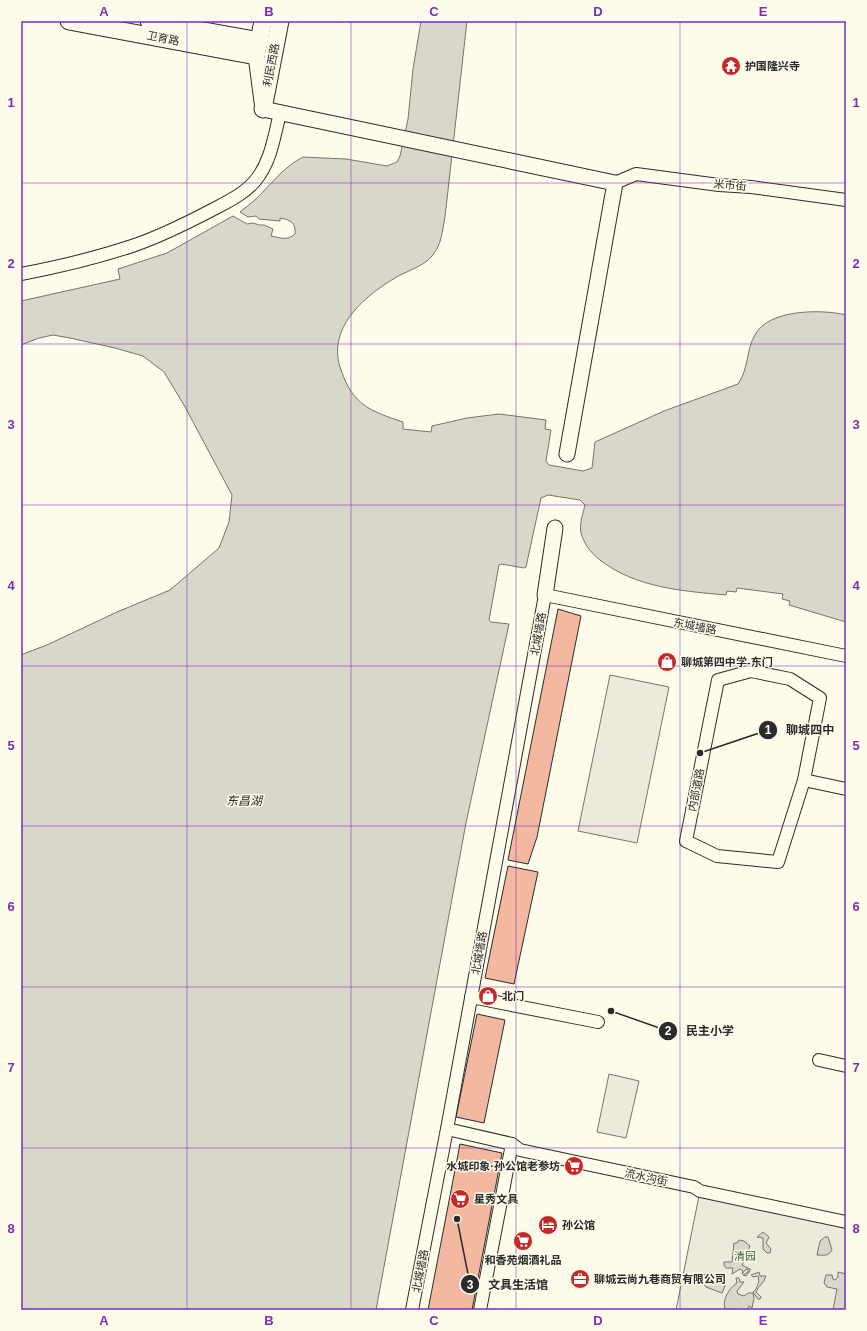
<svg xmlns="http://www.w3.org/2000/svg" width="867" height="1331" viewBox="0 0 867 1331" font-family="Helvetica,'Noto Sans SC',sans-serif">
  <rect width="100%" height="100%" fill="#fdfbea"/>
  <g fill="#ecebdb" stroke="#74746e">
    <path d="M 610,675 L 669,687 L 637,843 L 578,831 Z"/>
    <path d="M 609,1074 L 639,1081 L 626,1138 L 597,1132 Z"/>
    <path d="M 700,1191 L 846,1222 L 846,1310 L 676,1310 Z"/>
  </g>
  <g fill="#d8d7c9" stroke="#74746e">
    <path d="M 421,21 L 467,21 L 445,217 C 442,232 442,244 432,256 C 423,267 406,271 395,278 C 363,297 326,329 341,370 C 353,405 370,411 403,422 L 403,429 L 431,432 L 432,426 L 467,418 L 499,414 L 546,420 L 545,429 L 551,430 L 546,461 L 549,465 L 583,471 L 592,468 L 595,442 L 664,411 L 738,384 C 749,368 746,350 755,335 C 768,309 822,309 846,315 L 846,622 L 789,605 L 790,601 L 782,599 L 783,594 L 737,588 L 736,592 L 727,591 L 726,595 C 683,591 636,588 600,560 C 591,553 584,544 581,533 C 579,525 583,513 585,505 L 580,500 L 548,495 L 541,498 L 526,567 L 524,568 L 501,564 L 499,565 L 489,620 L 491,622 L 509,624 L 466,823 L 376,1310 L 21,1310 L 21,655 L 49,644 L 117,612 L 170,590 L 219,548 L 229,522 L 232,495 L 184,405 L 164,372 L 143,356 L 115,348 L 70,338 L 53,335 L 39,338 L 21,345 L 21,301 L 120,279 L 118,269 L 167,253 L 233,216 L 247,224 L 253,223 L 259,225 L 264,225 L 273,229 L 271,236 C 281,238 287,241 295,234 C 296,223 291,220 280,218 L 280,221 L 259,219 L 256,216 L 248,217 L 240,212 L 255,200 L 282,172 L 293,163 L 303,157 L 346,159 L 387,166 L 397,162 L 400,156 L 408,119 L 413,69 Z"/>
    <path d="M 763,1232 L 769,1237 L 766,1243 L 771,1249 L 770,1253 L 767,1253 L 763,1249 L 763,1238 L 757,1237 Z"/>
    <path d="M 825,1237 L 828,1237 L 832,1250 C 828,1257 823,1255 817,1255 L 820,1241 Z"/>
    <path d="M 739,1240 L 744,1241 L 750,1246 L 748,1251 L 751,1258 L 750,1260 L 745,1260 L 742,1265 L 750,1269 L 750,1271 L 746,1276 L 743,1275 L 748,1272 L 748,1269 L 746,1269 L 742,1274 L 743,1271 L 740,1269 L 732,1274 L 733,1268 L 726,1268 L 724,1265 L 724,1262 L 732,1262 L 734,1243 L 737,1243 Z"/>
    <path d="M 759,1272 L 760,1276 L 766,1276 C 764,1283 759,1285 756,1292 L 761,1297 L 760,1299 L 758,1299 L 753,1292 C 757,1289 760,1281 758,1276 L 753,1277 L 751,1275 Z"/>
    <path d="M 838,1272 L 846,1274 L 846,1310 L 833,1310 L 837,1289 L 827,1287 L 824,1283 L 826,1275 L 832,1275 L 833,1279 L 835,1280 L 838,1277 Z"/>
    <path d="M 708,1273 L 712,1276 L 716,1277 L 717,1281 L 723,1282 L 725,1286 L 722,1293 L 706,1287 L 700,1280 L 702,1276 Z"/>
    <path d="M 736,1278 L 739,1278 L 740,1282 L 744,1282 L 737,1291 L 738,1294 L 744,1296 L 748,1293 L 753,1293 L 754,1298 L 752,1308 L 749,1306 L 747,1310 L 725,1309 C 722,1300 729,1288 737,1283 Z"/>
  </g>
  <g fill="#f2b8a0" stroke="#2b2b2b">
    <path d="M 558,609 L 581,616 L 537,837 L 528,864 L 508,860 Z"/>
    <path d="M 508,866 L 538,872 L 514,984 L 485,978 Z"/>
    <path d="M 477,1014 L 505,1020 L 484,1123 L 456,1117 Z"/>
    <path d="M 460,1144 L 502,1153 L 472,1310 L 428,1310 Z"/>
  </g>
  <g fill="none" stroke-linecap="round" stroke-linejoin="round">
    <defs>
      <g id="minor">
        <path d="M 615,183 L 636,174 L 719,185 L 751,187 L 846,200"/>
        <path d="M 21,274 C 58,267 96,258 132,246 C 159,237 185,224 210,211 C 225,203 243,195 255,181 C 271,162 274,137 280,113"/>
        <path d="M 751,671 L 790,679 L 820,698 L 804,780 L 778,862 L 717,856 L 686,841 L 718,680 Z"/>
        <path d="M 804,780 L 846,789"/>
        <path d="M 471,997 L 598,1022"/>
        <path d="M 819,1060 L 846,1066"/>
        <path d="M 447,1129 L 512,1144 L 520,1150 L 694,1187 L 700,1191 L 846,1222"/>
        <path d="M 412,1310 L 447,1129 L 545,595 L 846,656"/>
        <path d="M 480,1310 L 512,1144"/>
      </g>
      <g id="tertiary">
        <path d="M 256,56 L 263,109 L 615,183 L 567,454"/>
        <path d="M 545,595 L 555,528"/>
      </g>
      <g id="secondary">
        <path d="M 69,21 L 256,56 L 263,21"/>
        <path d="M 149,21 L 259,41"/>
        <path d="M 263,109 L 280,21"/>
      </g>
    </defs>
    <use href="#minor" stroke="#2b2b2b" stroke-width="14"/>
    <use href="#tertiary" stroke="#2b2b2b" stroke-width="17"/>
    <use href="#secondary" stroke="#2b2b2b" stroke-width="19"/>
    <use href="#minor" stroke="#fdfbea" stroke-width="12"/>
    <use href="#tertiary" stroke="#fdfbea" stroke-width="15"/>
    <use href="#secondary" stroke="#fdfbea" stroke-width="17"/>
  </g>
  <path fill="none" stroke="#7b2cbf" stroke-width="1" stroke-opacity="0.55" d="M 187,21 L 187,1310M 351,21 L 351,1310M 516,21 L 516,1310M 680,21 L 680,1310M 21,183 L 846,183M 21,344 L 846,344M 21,505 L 846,505M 21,666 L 846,666M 21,826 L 846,826M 21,987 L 846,987M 21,1148 L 846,1148"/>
  <defs>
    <symbol id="temple-disc" viewBox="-11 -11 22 22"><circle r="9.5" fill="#c62828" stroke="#fdfbea"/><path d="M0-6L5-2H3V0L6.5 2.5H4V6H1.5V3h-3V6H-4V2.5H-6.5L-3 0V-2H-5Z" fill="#fff"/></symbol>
    <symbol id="shop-disc" viewBox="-11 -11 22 22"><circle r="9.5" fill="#c62828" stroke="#fdfbea"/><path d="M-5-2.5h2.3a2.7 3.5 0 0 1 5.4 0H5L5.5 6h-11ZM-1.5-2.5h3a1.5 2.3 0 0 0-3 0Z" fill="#fff"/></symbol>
    <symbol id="supermarket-disc" viewBox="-11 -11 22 22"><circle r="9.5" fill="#c62828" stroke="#fdfbea"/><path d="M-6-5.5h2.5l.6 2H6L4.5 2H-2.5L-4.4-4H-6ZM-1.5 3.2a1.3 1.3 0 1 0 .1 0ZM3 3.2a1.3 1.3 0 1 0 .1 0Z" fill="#fff"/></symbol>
    <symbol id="hotel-disc" viewBox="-11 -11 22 22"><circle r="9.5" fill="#c62828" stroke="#fdfbea"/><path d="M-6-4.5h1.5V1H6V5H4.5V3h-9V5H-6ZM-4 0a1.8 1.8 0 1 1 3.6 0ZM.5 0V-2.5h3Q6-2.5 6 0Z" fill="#fff"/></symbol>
    <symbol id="office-disc" viewBox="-11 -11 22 22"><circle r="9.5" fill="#c62828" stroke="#fdfbea"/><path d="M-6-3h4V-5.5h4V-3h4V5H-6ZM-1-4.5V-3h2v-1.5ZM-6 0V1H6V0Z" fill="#fff"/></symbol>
  </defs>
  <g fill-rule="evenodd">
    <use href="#temple-disc" x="720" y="55" width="22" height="22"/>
    <use href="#shop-disc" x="656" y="651" width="22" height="22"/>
    <use href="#shop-disc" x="477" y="985" width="22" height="22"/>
    <use href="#supermarket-disc" x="563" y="1155" width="22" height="22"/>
    <use href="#supermarket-disc" x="449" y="1188" width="22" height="22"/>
    <use href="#hotel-disc" x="537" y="1214" width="22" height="22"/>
    <use href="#supermarket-disc" x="512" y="1230" width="22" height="22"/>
    <use href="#office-disc" x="569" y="1268" width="22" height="22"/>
  </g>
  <g text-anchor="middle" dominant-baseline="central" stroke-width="3" stroke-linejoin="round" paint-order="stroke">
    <g font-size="11" fill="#2b2b2b" stroke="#fdfbea">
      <text transform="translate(163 38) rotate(11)">卫育路</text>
      <text transform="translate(271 65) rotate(-79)">利民西路</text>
      <text transform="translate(730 185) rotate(5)">米市街</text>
      <text transform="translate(695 626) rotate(11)">东城墙路</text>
      <text transform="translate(538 634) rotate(-80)">北城墙路</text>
      <text transform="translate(696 790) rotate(-79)">内部道路</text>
      <text transform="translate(479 953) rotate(-80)">北城墙路</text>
      <text transform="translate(646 1177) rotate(12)">流水沟街</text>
      <text transform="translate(420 1271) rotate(-79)">北城墙路</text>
    </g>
    <g font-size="11" font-weight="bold" fill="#2b2b2b" stroke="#fdfbea" text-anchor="start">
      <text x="745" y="66">护国隆兴寺</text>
      <text x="681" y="662">聊城第四中学-东门</text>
      <text x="502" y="996">北门</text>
      <text x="560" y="1166" text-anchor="end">水城印象·孙公馆老参坊</text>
      <text x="474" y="1199">星秀文具</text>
      <text x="562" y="1225">孙公馆</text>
      <text x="523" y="1260" text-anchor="middle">和香苑烟酒礼品</text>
      <text x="594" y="1279">聊城云尚九巷商贸有限公司</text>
    </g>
    <g font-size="11" fill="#34623c" stroke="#fdfbea">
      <text x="745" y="1256">清园</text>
    </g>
    <g font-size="12" font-style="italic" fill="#2b2b2b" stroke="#fdfbea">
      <text x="244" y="801">东昌湖</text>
    </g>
  </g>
  <path fill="none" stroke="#2b2b2b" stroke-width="1.5" d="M700 753L768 730M611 1011L668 1031M457 1219L470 1284"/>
  <g fill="#2b2b2b" stroke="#fdfbea" stroke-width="1.5">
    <circle cx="700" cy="753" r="4"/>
    <circle cx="611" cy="1011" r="4"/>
    <circle cx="457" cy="1219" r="4"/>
    <circle cx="768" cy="730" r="10"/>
    <circle cx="668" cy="1031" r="10"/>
    <circle cx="470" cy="1284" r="10"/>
  </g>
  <g font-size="12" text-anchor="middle" font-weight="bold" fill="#fff">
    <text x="768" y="734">1</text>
    <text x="668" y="1035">2</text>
    <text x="470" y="1289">3</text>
  </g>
  <g font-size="12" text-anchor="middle" font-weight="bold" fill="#2b2b2b" stroke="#fdfbea" stroke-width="3" stroke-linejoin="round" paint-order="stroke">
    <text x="810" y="734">聊城四中</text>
    <text x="710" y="1035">民主小学</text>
    <text x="518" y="1289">文具生活馆</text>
  </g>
  <rect width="867" height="1331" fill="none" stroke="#fdfbea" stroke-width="44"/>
  <rect x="22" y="22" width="823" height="1287" fill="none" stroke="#7b2cbf" stroke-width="1.5"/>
  <g font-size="13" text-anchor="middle" font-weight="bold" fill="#7b2cbf">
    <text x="104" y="16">A</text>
    <text x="269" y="16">B</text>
    <text x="434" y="16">C</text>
    <text x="598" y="16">D</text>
    <text x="763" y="16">E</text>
    <text x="11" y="107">1</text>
    <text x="856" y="107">1</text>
    <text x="11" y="268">2</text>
    <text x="856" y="268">2</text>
    <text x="11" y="429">3</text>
    <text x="856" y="429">3</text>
    <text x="11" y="590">4</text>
    <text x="856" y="590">4</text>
    <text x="11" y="750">5</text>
    <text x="856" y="750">5</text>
    <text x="11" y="911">6</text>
    <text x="856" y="911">6</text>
    <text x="11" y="1072">7</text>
    <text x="856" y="1072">7</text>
    <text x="11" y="1233">8</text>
    <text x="856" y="1233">8</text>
    <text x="104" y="1325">A</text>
    <text x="269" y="1325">B</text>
    <text x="434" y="1325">C</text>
    <text x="598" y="1325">D</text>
    <text x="763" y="1325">E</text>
  </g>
</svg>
